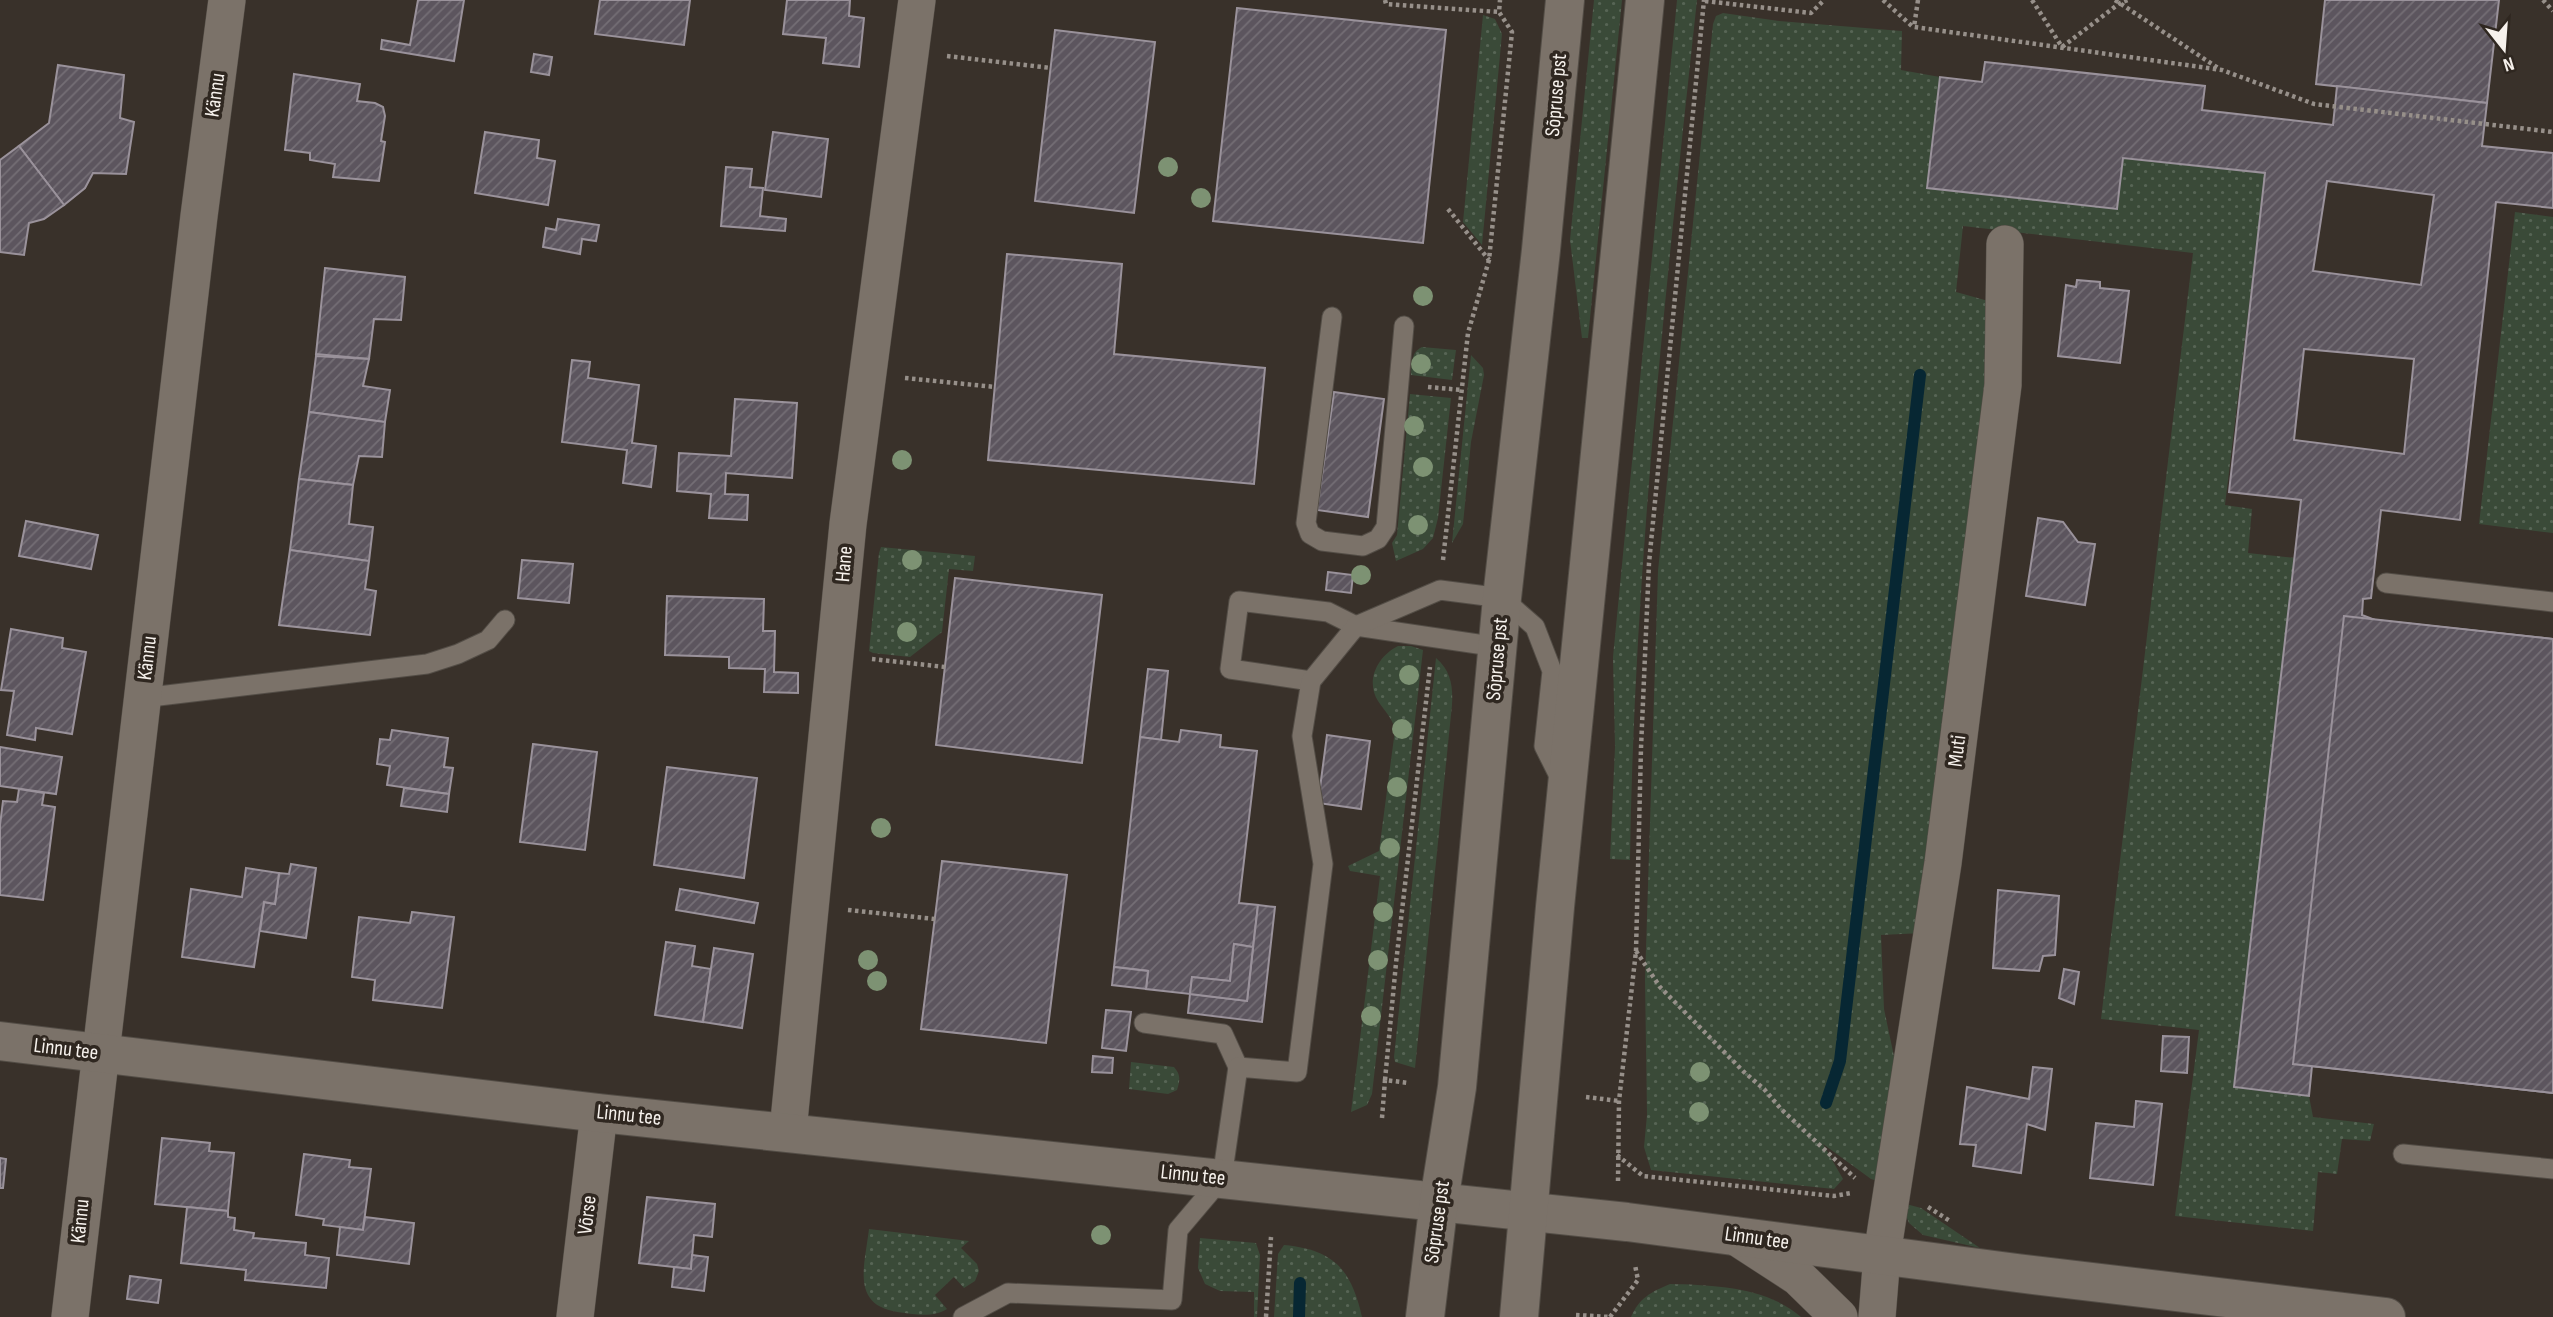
<svg xmlns="http://www.w3.org/2000/svg" width="2553" height="1317" viewBox="0 0 2553 1317" font-family="'Sofia Sans Condensed',sans-serif">
  <defs>
    <pattern id="grass-dots" width="8" height="8" patternUnits="userSpaceOnUse" patternTransform="scale(1.75)"><rect width="8" height="8" fill="#3a4a38"/><path d="M2 2h.1M6 6h.1" fill="none" stroke="#576555" stroke-width="1.8" stroke-linecap="round"/></pattern>
    <pattern id="building-hatch" width="6" height="6" patternUnits="userSpaceOnUse" patternTransform="scale(1.75)"><rect width="6" height="6" fill="#5c555e"/><path d="M-1 1l2-2M0 6l6-6M5 7l2-2" fill="none" stroke="#746e75"/></pattern>
  </defs>
  <rect width="100%" height="100%" fill="#39312a"/>
  <g fill="url(#grass-dots)">
    <path d="M 1594,0 L 1622,0 L 1588,338 L 1582,338 L 1570,240 Z"/>
    <path d="M 1677,0 L 1697,0 C 1666,286 1634,573 1630,860 L 1610,859 L 1615,747 L 1613,657 Z"/>
    <path d="M 1723,13 L 1779,21 L 1902,31 L 1901,70 L 1940,77 L 1927,188 L 2117,209 L 2123,158 L 2265,173 L 2225,505 L 2252,509 L 2248,553 L 2295,558 L 2234,1087 L 2309,1096 L 2313,1117 L 2374,1124 L 2370,1141 L 2342,1139 L 2337,1174 L 2318,1172 L 2313,1231 L 2175,1216 L 2199,1030 L 2101,1019 L 2193,253 L 1963,226 L 1956,292 L 1999,304 L 1923,933 L 1881,935 L 1884,1009 L 1899,1080 L 1884,1183 L 1871,1179 L 1823,1144 L 1843,1179 L 1834,1189 L 1651,1170 L 1644,1147 L 1647,1115 L 1645,980 L 1658,571 L 1713,24 L 1716,16 Z"/>
    <path d="M 1483,15 L 1495,19 L 1502,34 L 1482,245 L 1463,222 Z"/>
    <path d="M 2515,212 L 2553,217 L 2553,533 L 2479,524 Z"/>
    <path d="M 1422,347 L 1456,350 L 1452,380 L 1411,375 C 1412,363 1411,352 1422,347 Z"/>
    <path d="M 1471,355 L 1483,368 L 1484,375 L 1471,442 L 1463,524 L 1452,543 Z"/>
    <path d="M 1410,394 L 1451,398 L 1438,518 L 1433,538 L 1423,549 L 1396,561 L 1392,543 L 1397,535 Z"/>
    <path d="M 881,547 L 975,556 L 973,571 L 949,569 L 942,632 L 910,657 L 873,653 L 869,651 L 879,553 Z"/>
    <path d="M 1398,646 L 1411,646 L 1423,650 L 1372,1094 L 1367,1105 L 1351,1112 L 1380,876 L 1350,871 L 1348,866 L 1379,851 L 1395,730 C 1392,717 1385,712 1378,701 C 1365,680 1378,656 1398,646 Z"/>
    <path d="M 1436,658 C 1451,671 1453,686 1452,705 L 1415,1068 L 1395,1062 L 1394,1057 Z"/>
    <path d="M 1131,1062 L 1174,1067 C 1181,1075 1180,1080 1177,1090 L 1168,1094 L 1129,1089 Z"/>
    <path d="M 1906,1204 L 1921,1208 L 1980,1248 L 1923,1235 L 1909,1223 L 1905,1213 Z"/>
    <path d="M 869,1229 L 969,1241 L 961,1248 L 977,1264 L 979,1271 L 975,1281 L 964,1288 L 954,1277 L 935,1295 L 947,1309 C 934,1317 920,1315 905,1313 C 850,1308 864,1270 869,1229 Z"/>
    <path d="M 1200,1238 L 1256,1243 L 1260,1255 L 1257,1317 L 1254,1317 L 1254,1292 L 1220,1291 L 1205,1284 L 1198,1268 Z"/>
    <path d="M 1284,1245 C 1334,1250 1351,1269 1362,1317 L 1274,1317 L 1278,1254 Z"/>
    <path d="M 1670,1284 C 1714,1285 1767,1287 1801,1317 L 1631,1317 C 1639,1298 1651,1292 1670,1284 Z"/>
  </g>
  <g fill="none" stroke-linecap="round" stroke-linejoin="round">
    <g stroke="#072733" stroke-width="12">
      <path d="M 1826,1103 L 1840,1061 L 1920,375"/>
      <path d="M 1299,1317 L 1300,1283"/>
    </g>
  </g>
  <g fill="url(#building-hatch)" stroke="#9a929b" stroke-width="2" fill-rule="evenodd">
    <path d="M 418,0 L 464,0 L 454,61 L 381,49 L 382,40 L 410,45 Z"/>
    <path d="M 600,0 L 690,0 L 684,45 L 595,34 Z"/>
    <path d="M 787,0 L 850,0 L 849,16 L 864,18 L 859,67 L 823,63 L 826,38 L 783,34 Z"/>
    <path d="M 2325,0 L 2499,0 L 2487,103 L 2316,84 Z"/>
    <path d="M 1237,8 L 1446,30 L 1423,243 L 1213,221 Z"/>
    <path d="M 1055,30 L 1155,42 L 1134,213 L 1035,201 Z"/>
    <path d="M 534,54 L 552,57 L 549,75 L 531,72 Z"/>
    <path d="M 1985,62 L 2205,86 L 2202,110 L 2333,125 L 2337,86 L 2487,103 L 2482,146 L 2553,153 L 2553,208 L 2496,202 L 2460,520 L 2381,510 L 2371,598 L 2363,599 L 2362,615 L 2375,620 L 2553,639 L 2553,1093 L 2312,1066 L 2309,1096 L 2234,1087 L 2301,500 L 2229,492 L 2265,173 L 2123,158 L 2117,209 L 1927,188 L 1940,77 L 1982,82 ZM 2327,181 L 2434,195 L 2421,285 L 2313,271 ZM 2304,349 L 2414,359 L 2404,454 L 2294,440 Z"/>
    <path d="M 58,65 L 124,75 L 120,118 L 134,122 L 126,174 L 93,173 L 85,188 L 64,205 L 19,146 L 49,123 Z"/>
    <path d="M 294,74 L 360,84 L 357,101 L 375,103 L 383,107 L 385,116 L 381,141 L 385,142 L 379,181 L 333,177 L 335,164 L 310,160 L 310,153 L 285,150 Z"/>
    <path d="M 485,132 L 539,140 L 537,158 L 555,161 L 548,205 L 475,193 Z"/>
    <path d="M 773,132 L 828,139 L 821,197 L 765,190 Z"/>
    <path d="M 19,146 L 64,205 L 44,219 L 29,223 L 24,255 L 0,252 L 0,160 Z"/>
    <path d="M 726,167 L 752,169 L 750,187 L 763,188 L 760,216 L 786,219 L 785,231 L 721,226 Z"/>
    <path d="M 558,219 L 599,225 L 596,241 L 582,239 L 580,254 L 543,247 L 546,228 L 556,230 Z"/>
    <path d="M 1007,254 L 1122,264 L 1114,354 L 1265,368 L 1254,484 L 988,460 Z"/>
    <path d="M 325,268 L 405,277 L 401,320 L 374,319 L 369,359 L 316,354 Z"/>
    <path d="M 2077,280 L 2100,282 L 2100,288 L 2129,291 L 2120,363 L 2058,356 L 2066,285 L 2076,287 Z"/>
    <path d="M 316,356 L 369,359 L 363,386 L 390,390 L 385,422 L 309,412 Z"/>
    <path d="M 572,360 L 590,362 L 588,378 L 639,385 L 632,443 L 656,446 L 651,487 L 623,483 L 627,450 L 562,442 Z"/>
    <path d="M 1334,392 L 1384,399 L 1368,517 L 1317,510 Z"/>
    <path d="M 735,399 L 797,403 L 792,478 L 726,473 L 725,494 L 748,495 L 747,520 L 709,518 L 711,494 L 677,491 L 679,453 L 731,456 Z"/>
    <path d="M 309,412 L 385,422 L 382,457 L 359,456 L 353,485 L 299,479 Z"/>
    <path d="M 299,479 L 353,485 L 349,524 L 373,527 L 369,561 L 290,550 Z"/>
    <path d="M 2038,518 L 2063,522 L 2078,542 L 2095,544 L 2085,605 L 2026,596 Z"/>
    <path d="M 26,521 L 98,535 L 91,569 L 19,556 Z"/>
    <path d="M 290,550 L 369,561 L 365,589 L 376,591 L 370,635 L 279,625 Z"/>
    <path d="M 522,560 L 573,564 L 569,603 L 518,598 Z"/>
    <path d="M 1328,572 L 1353,575 L 1351,593 L 1326,590 Z"/>
    <path d="M 955,578 L 1102,595 L 1082,763 L 936,745 Z"/>
    <path d="M 667,596 L 764,599 L 763,631 L 775,631 L 774,672 L 798,673 L 798,693 L 764,692 L 765,669 L 729,668 L 729,657 L 665,655 Z"/>
    <path d="M 2344,616 L 2553,639 L 2553,1093 L 2293,1064 Z"/>
    <path d="M 11,629 L 63,638 L 62,648 L 86,652 L 72,734 L 36,728 L 35,740 L 7,735 L 14,691 L 1,690 Z"/>
    <path d="M 1148,669 L 1168,671 L 1161,740 L 1140,737 Z"/>
    <path d="M 392,730 L 448,738 L 444,767 L 453,768 L 449,794 L 387,785 L 390,766 L 377,764 L 380,739 L 390,740 Z"/>
    <path d="M 1181,730 L 1221,735 L 1220,747 L 1257,751 L 1239,903 L 1258,905 L 1253,947 L 1234,944 L 1230,981 L 1192,977 L 1190,994 L 1146,989 L 1148,971 L 1114,967 L 1140,737 L 1179,742 Z"/>
    <path d="M 1327,735 L 1370,741 L 1361,809 L 1318,803 Z"/>
    <path d="M 533,744 L 597,752 L 585,850 L 520,842 Z"/>
    <path d="M 0,747 L 62,757 L 56,794 L 0,786 Z"/>
    <path d="M 667,767 L 757,778 L 744,878 L 654,865 Z"/>
    <path d="M 404,788 L 449,794 L 447,812 L 401,806 Z"/>
    <path d="M 19,789 L 44,793 L 42,805 L 55,807 L 43,900 L 0,895 L 0,825 L 3,801 L 17,802 Z"/>
    <path d="M 942,861 L 1067,875 L 1046,1043 L 921,1029 Z"/>
    <path d="M 291,864 L 316,868 L 306,938 L 260,931 L 264,902 L 275,904 L 279,873 L 289,874 Z"/>
    <path d="M 246,868 L 279,873 L 275,904 L 264,902 L 254,967 L 182,957 L 191,889 L 242,897 Z"/>
    <path d="M 680,889 L 758,903 L 754,923 L 676,910 Z"/>
    <path d="M 1998,890 L 2059,896 L 2055,955 L 2043,956 L 2039,971 L 1993,968 Z"/>
    <path d="M 1258,905 L 1275,907 L 1262,1022 L 1188,1013 L 1190,994 L 1247,1001 Z"/>
    <path d="M 412,912 L 454,917 L 442,1008 L 373,1000 L 375,980 L 352,977 L 359,917 L 410,923 Z"/>
    <path d="M 666,942 L 695,946 L 692,966 L 711,969 L 703,1022 L 655,1015 Z"/>
    <path d="M 1234,944 L 1253,947 L 1247,1001 L 1190,994 L 1192,977 L 1230,981 Z"/>
    <path d="M 714,948 L 753,954 L 742,1028 L 703,1022 Z"/>
    <path d="M 1114,967 L 1148,971 L 1146,989 L 1112,985 Z"/>
    <path d="M 2064,969 L 2079,972 L 2074,1004 L 2059,998 Z"/>
    <path d="M 1106,1010 L 1131,1012 L 1126,1051 L 1102,1048 Z"/>
    <path d="M 2163,1036 L 2189,1037 L 2187,1073 L 2161,1071 Z"/>
    <path d="M 1093,1056 L 1113,1058 L 1112,1073 L 1092,1072 Z"/>
    <path d="M 2033,1067 L 2052,1069 L 2045,1130 L 2027,1124 L 2021,1173 L 1973,1166 L 1976,1145 L 1960,1144 L 1967,1087 L 2029,1099 Z"/>
    <path d="M 2136,1101 L 2162,1104 L 2153,1185 L 2090,1178 L 2096,1123 L 2134,1127 Z"/>
    <path d="M 162,1138 L 210,1143 L 209,1151 L 234,1153 L 228,1211 L 155,1204 Z"/>
    <path d="M 304,1154 L 350,1160 L 349,1167 L 371,1169 L 363,1230 L 323,1225 L 324,1219 L 296,1215 Z"/>
    <path d="M 0,1158 L 6,1159 L 3,1188 L 0,1188 Z"/>
    <path d="M 647,1197 L 715,1204 L 712,1237 L 694,1235 L 691,1269 L 639,1263 Z"/>
    <path d="M 187,1207 L 228,1211 L 228,1217 L 235,1218 L 234,1230 L 254,1233 L 253,1238 L 306,1243 L 305,1255 L 329,1258 L 326,1288 L 245,1280 L 246,1270 L 181,1263 Z"/>
    <path d="M 365,1217 L 414,1223 L 409,1264 L 337,1255 L 340,1227 L 363,1230 Z"/>
    <path d="M 692,1255 L 708,1257 L 704,1291 L 672,1287 L 674,1267 L 691,1269 Z"/>
    <path d="M 130,1276 L 161,1280 L 158,1303 L 127,1299 Z"/>
  </g>
  <g fill="none" stroke-linecap="round" stroke-linejoin="round">
    <defs>
      <g id="service">
        <path d="M 1332,317 L 1306,523 L 1310,534 L 1322,541 L 1363,546 L 1378,539 L 1386,527 L 1404,326"/>
        <path d="M 2386,583 L 2553,602"/>
        <path d="M 1311,681 L 1230,669 L 1239,601 L 1328,612 L 1356,626 L 1498,647"/>
        <path d="M 142,698 L 427,664 L 458,654 L 488,640 L 505,620"/>
        <path d="M 1144,1023 L 1223,1034 L 1238,1067"/>
        <path d="M 2403,1154 L 2553,1169"/>
        <path d="M 963,1317 L 1008,1293 L 1172,1300 L 1178,1230 L 1222,1178 L 1238,1067 L 1297,1072 L 1323,864 L 1302,736 L 1311,681 L 1356,626 L 1440,590 L 1502,598 L 1535,627 L 1552,671 L 1544,746 L 1562,782"/>
      </g>
      <g id="minor">
        <path d="M 788,1131 L 848,524 L 917,0"/>
        <path d="M 1735,1236 L 1798,1277 L 1839,1317"/>
        <path d="M 70,1317 L 199,216 L 227,0"/>
        <path d="M 575,1317 L 599,1113"/>
        <path d="M 1877,1317 L 1882,1255 L 1943,863 L 2003,385 L 2005,244"/>
      </g>
      <path id="tertiary" d="M 0,1041 L 599,1113 L 1627,1222 L 2017,1273 L 2386,1317"/>
      <g id="secondary">
        <path d="M 1425,1317 L 1439,1201 L 1457,1087 L 1502,598 L 1541,250 L 1565,0"/>
        <path d="M 1519,1317 L 1555,907 L 1645,0"/>
      </g>
    </defs>
    <use href="#service" stroke="#534d46" stroke-width="21"/>
    <use href="#minor" stroke="#534d46" stroke-width="38"/>
    <use href="#tertiary" stroke="#534d46" stroke-width="40"/>
    <use href="#secondary" stroke="#534d46" stroke-width="40"/>
    <g stroke="#97908a" stroke-width="4.5" stroke-dasharray="3.5 3.5" stroke-linecap="butt">
      <path d="M 1385,0 L 1386,4 L 1499,12"/>
      <path d="M 1883,0 L 1913,27"/>
      <path d="M 1918,0 L 1914,27 L 2222,70 L 2314,104 L 2553,132"/>
      <path d="M 2032,0 L 2062,47 L 2120,3 L 2128,0"/>
      <path d="M 2115,0 L 2218,68"/>
      <path d="M 2543,0 L 2553,11"/>
      <path d="M 1705,1 L 1811,13 L 1824,0"/>
      <path d="M 947,56 L 1051,68"/>
      <path d="M 1448,209 L 1489,260"/>
      <path d="M 905,378 L 995,387"/>
      <path d="M 1428,387 L 1462,390"/>
      <path d="M 1443,560 L 1468,333 L 1489,260 L 1512,32 L 1499,12 L 1500,0"/>
      <path d="M 872,659 L 945,667"/>
      <path d="M 848,910 L 935,919"/>
      <path d="M 1636,951 L 1660,987 L 1744,1072 L 1764,1089 L 1781,1109 L 1855,1178"/>
      <path d="M 1385,1080 L 1396,963 L 1430,667"/>
      <path d="M 1586,1097 L 1619,1101"/>
      <path d="M 1382,1118 L 1385,1080 L 1409,1083"/>
      <path d="M 1617,1155 L 1643,1176 L 1834,1196 L 1851,1193"/>
      <path d="M 1618,1181 L 1619,1101 L 1636,951 L 1641,748 L 1649,563 L 1704,0"/>
      <path d="M 1928,1207 L 1950,1221"/>
      <path d="M 1576,1315 L 1610,1317"/>
      <path d="M 1266,1317 L 1271,1237"/>
      <path d="M 1610,1317 L 1638,1280 L 1635,1265"/>
    </g>
    <use href="#service" stroke="#7b7269" stroke-width="19"/>
    <use href="#minor" stroke="#7b7269" stroke-width="37"/>
    <use href="#tertiary" stroke="#7b7269" stroke-width="38"/>
    <use href="#secondary" stroke="#7b7269" stroke-width="38"/>
  </g>
  <g fill="#7d9273">
    <circle cx="1168" cy="167" r="10"/>
    <circle cx="1201" cy="198" r="10"/>
    <circle cx="1423" cy="296" r="10"/>
    <circle cx="1421" cy="364" r="10"/>
    <circle cx="1414" cy="426" r="10"/>
    <circle cx="902" cy="460" r="10"/>
    <circle cx="1423" cy="467" r="10"/>
    <circle cx="1418" cy="525" r="10"/>
    <circle cx="912" cy="560" r="10"/>
    <circle cx="1361" cy="575" r="10"/>
    <circle cx="907" cy="632" r="10"/>
    <circle cx="1409" cy="675" r="10"/>
    <circle cx="1402" cy="729" r="10"/>
    <circle cx="1397" cy="787" r="10"/>
    <circle cx="881" cy="828" r="10"/>
    <circle cx="1390" cy="848" r="10"/>
    <circle cx="1383" cy="912" r="10"/>
    <circle cx="868" cy="960" r="10"/>
    <circle cx="1378" cy="960" r="10"/>
    <circle cx="877" cy="981" r="10"/>
    <circle cx="1371" cy="1016" r="10"/>
    <circle cx="1700" cy="1072" r="10"/>
    <circle cx="1699" cy="1112" r="10"/>
    <circle cx="1101" cy="1235" r="10"/>
  </g>
  <g text-anchor="middle" dominant-baseline="central" stroke-width="7" stroke-linejoin="round" paint-order="stroke">
    <g font-size="21" fill="#f6f1ec" stroke="#2f2720">
      <text transform="translate(215 95) rotate(-82)">Kännu</text>
      <text transform="translate(1556 95) rotate(-85)">Sõpruse pst</text>
      <text transform="translate(844 564) rotate(-85)">Hane</text>
      <text transform="translate(147 658) rotate(-83)">Kännu</text>
      <text transform="translate(1497 659) rotate(-85)">Sõpruse pst</text>
      <text transform="translate(1957 751) rotate(-83)">Muti</text>
      <text transform="translate(66 1049) rotate(7)">Linnu tee</text>
      <text transform="translate(629 1115) rotate(6)">Linnu tee</text>
      <text transform="translate(1193 1175) rotate(6)">Linnu tee</text>
      <text transform="translate(587 1215) rotate(-83)">Võrse</text>
      <text transform="translate(80 1221) rotate(-84)">Kännu</text>
      <text transform="translate(1437 1222) rotate(-82)">Sõpruse pst</text>
      <text transform="translate(1757 1238) rotate(8)">Linnu tee</text>
    </g>
  </g>
  <g transform="translate(2504 49) rotate(163)" stroke="#2f2720" stroke-width="5" paint-order="stroke">
  <path d="M0-5L12 26L0 18L-12 26Z" fill="#f6f1ec"/>
  <text y="-10" font-size="19" font-weight="bold" text-anchor="middle" fill="#f6f1ec">N</text>
  </g>
</svg>
